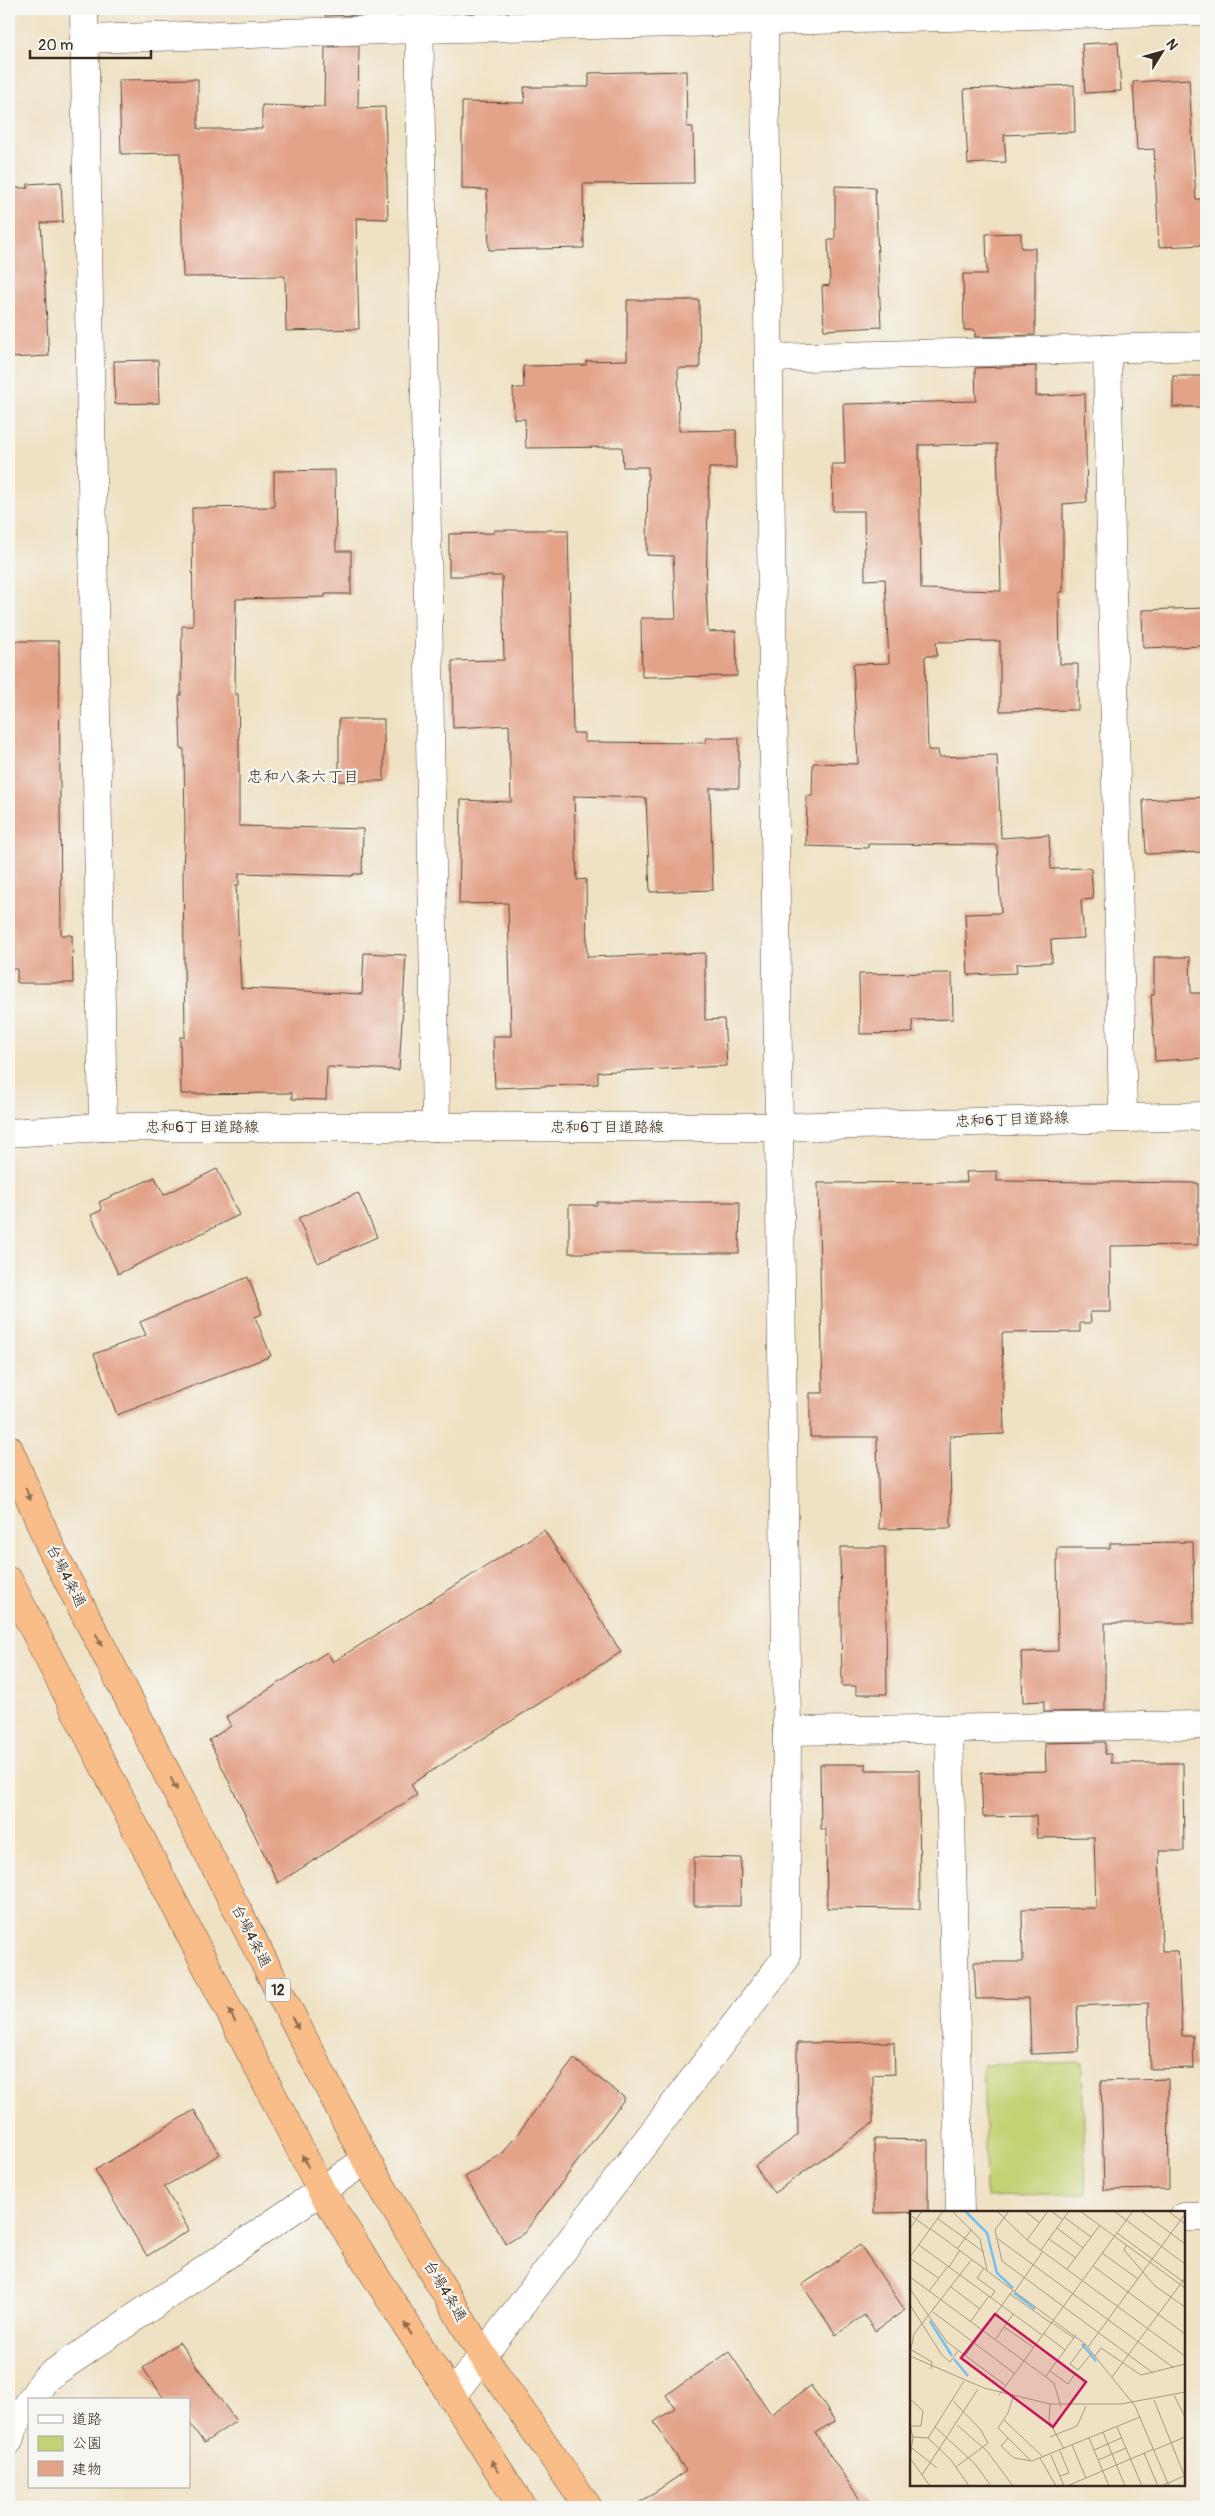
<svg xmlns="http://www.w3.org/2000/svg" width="1215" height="2516" viewBox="0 0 1215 2516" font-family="Pangolin,'Klee One',sans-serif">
  <rect width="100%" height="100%" fill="#f6f6f2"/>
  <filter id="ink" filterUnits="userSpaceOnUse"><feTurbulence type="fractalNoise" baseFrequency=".02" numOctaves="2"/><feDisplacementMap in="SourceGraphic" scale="10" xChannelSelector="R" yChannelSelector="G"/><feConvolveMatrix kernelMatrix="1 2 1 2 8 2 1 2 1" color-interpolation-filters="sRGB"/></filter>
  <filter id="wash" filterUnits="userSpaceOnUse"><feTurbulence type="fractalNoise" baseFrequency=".0096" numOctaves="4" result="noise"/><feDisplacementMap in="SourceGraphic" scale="20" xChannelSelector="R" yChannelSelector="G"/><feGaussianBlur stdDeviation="1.12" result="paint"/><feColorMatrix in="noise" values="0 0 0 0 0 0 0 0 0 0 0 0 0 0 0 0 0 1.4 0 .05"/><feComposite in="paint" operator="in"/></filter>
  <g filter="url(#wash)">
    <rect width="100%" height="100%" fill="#efe1c3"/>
    <path fill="#c3d275" stroke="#7f7e4a" d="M 1082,2062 L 1086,2194 L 986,2197 L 983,2065 Z"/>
    <g id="blocks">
      <g fill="#e3a389" fill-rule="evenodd">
        <path d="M 325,9 L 359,9 L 359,15 L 325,16 Z"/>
        <path d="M 1118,42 L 1121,91 L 1085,93 L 1082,44 Z"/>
        <path d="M 359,46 L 358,108 L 385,107 L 388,219 L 356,218 L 359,329 L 286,331 L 285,276 L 183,277 L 180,153 L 121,154 L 119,80 L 198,79 L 198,129 L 262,129 L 262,105 L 324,107 L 325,47 Z"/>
        <path d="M 686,71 L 687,127 L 693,127 L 694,183 L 583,184 L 584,248 L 489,250 L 487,190 L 462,189 L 462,102 L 525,103 L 524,87 L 589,87 L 589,73 Z"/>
        <path d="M 1189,79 L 1196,199 L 1206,199 L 1206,245 L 1159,247 L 1154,149 L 1137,150 L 1133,82 Z"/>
        <path d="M 1074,85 L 1075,132 L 1004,135 L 1006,162 L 968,164 L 964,89 Z"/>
        <path d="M 61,182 L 63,222 L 41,223 L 49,356 L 9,358 L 9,188 L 28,188 L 28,184 Z"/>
        <path d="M 835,186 L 875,187 L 881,327 L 824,330 L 822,286 L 830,285 L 828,240 L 835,240 Z"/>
        <path d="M 1021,233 L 1021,248 L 1035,248 L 1035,335 L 975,337 L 975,330 L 964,330 L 963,274 L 987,274 L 986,234 Z"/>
        <path d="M 627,300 L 699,300 L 700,368 L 678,368 L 679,431 L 736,430 L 736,468 L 709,468 L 706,588 L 708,632 L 736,631 L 737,676 L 642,677 L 641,618 L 676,618 L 673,556 L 647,555 L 648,467 L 623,467 L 622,447 L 526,448 L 525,419 L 514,419 L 513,388 L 524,388 L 523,366 L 586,365 L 586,361 L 627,360 Z"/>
        <path d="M 158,360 L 159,403 L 115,404 L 114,361 Z"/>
        <path d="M 1036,366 L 1036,396 L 1085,394 L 1087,502 L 1063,504 L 1063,592 L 1059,592 L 1060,664 L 1078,664 L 1078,710 L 1000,711 L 1000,641 L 936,642 L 937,656 L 925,656 L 928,750 L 938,750 L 939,757 L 997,755 L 1001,838 L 1049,835 L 1051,869 L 1091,868 L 1093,899 L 1081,900 L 1084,938 L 1051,940 L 1052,962 L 1016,964 L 1017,973 L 968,975 L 965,914 L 1001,913 L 997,845 L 868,844 L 868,848 L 806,846 L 807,796 L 812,796 L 813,763 L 858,764 L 853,664 L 889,663 L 885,579 L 865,580 L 864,511 L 833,511 L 832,464 L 845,464 L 843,404 L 976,401 L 975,368 ZM 997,444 L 1001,591 L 921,589 L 919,445 Z"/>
        <rect x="1173" y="376" width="33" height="31"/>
        <path d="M 335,470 L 336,551 L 351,551 L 351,594 L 325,594 L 325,597 L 236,599 L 235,694 L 238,694 L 239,748 L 239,826 L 363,829 L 362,874 L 353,874 L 353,876 L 239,873 L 239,885 L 236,885 L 241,988 L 362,994 L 364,953 L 406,955 L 399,1070 L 327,1067 L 326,1100 L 292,1099 L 292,1093 L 181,1094 L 180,1037 L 185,1037 L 183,870 L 185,831 L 184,749 L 181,749 L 179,695 L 181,695 L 182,626 L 193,626 L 192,508 L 274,507 L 274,471 Z"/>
        <path d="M 494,530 L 568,530 L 573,733 L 584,733 L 584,742 L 706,743 L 706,738 L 739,738 L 739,788 L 710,788 L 713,890 L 650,892 L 646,798 L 574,796 L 577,880 L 586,879 L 587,957 L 705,953 L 705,1020 L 724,1019 L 727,1066 L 598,1072 L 598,1084 L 495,1088 L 493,1036 L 511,1036 L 508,903 L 459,904 L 461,800 L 511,802 L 509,725 L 453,728 L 452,661 L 504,660 L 502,576 L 449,576 L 449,534 L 494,533 Z"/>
        <path d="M 1206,608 L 1206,646 L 1143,648 L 1142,610 Z"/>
        <path d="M 9,641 L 59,641 L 61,935 L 72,935 L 73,983 L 17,983 L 17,969 L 9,969 Z"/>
        <rect x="339" y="719" width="45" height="62"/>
        <path d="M 1206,797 L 1206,852 L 1146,854 L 1143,800 Z"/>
        <path d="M 1154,957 L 1190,957 L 1191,993 L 1204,993 L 1206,1058 L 1155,1061 L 1151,995 L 1154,995 Z"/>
        <path d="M 952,973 L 953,1019 L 912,1020 L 913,1033 L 860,1034 L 859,974 Z"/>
        <path d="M 217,1169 L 239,1215 L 118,1274 L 91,1215 L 102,1210 L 99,1202 L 155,1177 L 164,1195 Z"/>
        <path d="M 997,1171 L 997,1181 L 1198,1183 L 1198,1245 L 1110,1246 L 1111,1312 L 1090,1312 L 1091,1323 L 1080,1323 L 1080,1332 L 1002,1333 L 1004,1434 L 950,1436 L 951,1528 L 879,1529 L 877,1437 L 810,1437 L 810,1393 L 823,1393 L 818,1183 L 967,1182 L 966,1172 Z"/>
        <path d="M 358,1193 L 377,1237 L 318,1263 L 298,1218 Z"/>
        <path d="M 597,1202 L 740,1202 L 739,1253 L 569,1253 L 569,1205 L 597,1205 Z"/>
        <path d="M 248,1277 L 262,1314 L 255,1317 L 271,1356 L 117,1415 L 94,1354 L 146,1335 L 140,1322 Z"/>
        <path d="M 544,1530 L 621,1652 L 411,1784 L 417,1795 L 278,1883 L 209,1740 L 231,1726 L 226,1717 L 327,1652 L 333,1662 Z"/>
        <path d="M 1193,1542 L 1194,1623 L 1105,1623 L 1105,1711 L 1044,1712 L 1044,1701 L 1023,1702 L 1021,1652 L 1058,1651 L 1057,1548 L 1110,1548 L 1110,1543 Z"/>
        <path d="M 840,1547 L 885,1547 L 887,1694 L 856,1694 L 856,1686 L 842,1686 Z"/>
        <path d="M 1105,1742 L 1105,1754 L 1111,1754 L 1111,1763 L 1183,1763 L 1184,1851 L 1159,1851 L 1162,1951 L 1178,1951 L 1182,2036 L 1193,2036 L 1194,2068 L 1150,2069 L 1148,2003 L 1077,2006 L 1079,2052 L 1031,2054 L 1029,1998 L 976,1999 L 974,1962 L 1023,1962 L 1022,1909 L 1096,1908 L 1094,1837 L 1037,1838 L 1036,1816 L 983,1817 L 981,1773 L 1046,1771 L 1045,1743 Z"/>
        <path d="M 820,1764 L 866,1764 L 866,1770 L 919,1770 L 920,1909 L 827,1908 L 826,1829 L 821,1829 Z"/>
        <path d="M 694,1857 L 741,1858 L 740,1906 L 694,1906 Z"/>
        <path d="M 894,2042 L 895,2074 L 873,2075 L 873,2123 L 774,2193 L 755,2166 L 798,2135 L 797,2043 Z"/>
        <path d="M 574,2059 L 625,2098 L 524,2233 L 506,2244 L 465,2177 L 503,2153 Z"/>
        <path d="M 1168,2079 L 1169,2189 L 1104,2190 L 1101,2081 Z"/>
        <path d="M 194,2110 L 220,2154 L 164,2187 L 189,2230 L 147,2256 L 95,2170 Z"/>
        <path d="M 874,2139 L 928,2140 L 928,2212 L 874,2213 Z"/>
        <path d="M 860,2245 L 905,2310 L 875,2331 L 864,2315 L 836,2335 L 802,2285 Z"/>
        <path d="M 179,2342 L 236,2421 L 204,2443 L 189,2422 L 189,2400 L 165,2400 L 143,2368 Z"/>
        <path d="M 729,2352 L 771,2414 L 811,2386 L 835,2421 L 815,2433 L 865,2507 L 633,2507 L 686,2471 L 654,2422 L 675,2408 L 666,2395 Z"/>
      </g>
    </g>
  </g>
  <g filter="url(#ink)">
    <use href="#blocks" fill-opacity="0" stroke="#564537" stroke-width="1"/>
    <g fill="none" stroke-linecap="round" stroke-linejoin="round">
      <defs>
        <g id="minor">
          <path d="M 84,9 L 103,1127"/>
          <path d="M 419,9 L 436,1127"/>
          <path d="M 84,39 L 419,29 L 1206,11"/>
          <path d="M 1107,349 L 1123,1117"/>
          <path d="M 770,358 L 1206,346"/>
          <path d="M 9,1133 L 103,1127 L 779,1127 L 1206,1116"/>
          <path d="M 949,1729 L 960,2212"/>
          <path d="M 787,1731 L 1206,1725"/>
          <path d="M 1184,2217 L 1206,2217"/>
          <path d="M 451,2397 L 786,1958 L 787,1731 L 764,9"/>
          <path d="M 31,2400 L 46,2378 L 366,2160"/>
          <path d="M 9,2441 L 13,2427 L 29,2403"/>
        </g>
        <g id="highway">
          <path d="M 9,1449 L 50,1546 L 366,2160 L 483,2356 L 588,2507"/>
          <path d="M 9,1581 L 322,2192 L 522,2507"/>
        </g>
      </defs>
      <use href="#minor" stroke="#564537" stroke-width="29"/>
      <use href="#highway" stroke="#564537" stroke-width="29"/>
      <use href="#minor" stroke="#fff" stroke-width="28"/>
      <use href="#highway" stroke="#f8bd89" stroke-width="28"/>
    </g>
    <defs><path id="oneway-solid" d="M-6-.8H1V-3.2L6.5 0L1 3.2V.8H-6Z" transform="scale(1.25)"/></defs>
    <g fill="#906c4e">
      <use href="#oneway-solid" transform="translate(28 1494) rotate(67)"/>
      <use href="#oneway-solid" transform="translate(99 1640) rotate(63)"/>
      <use href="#oneway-solid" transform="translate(174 1784) rotate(63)"/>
      <use href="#oneway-solid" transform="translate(232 2016) rotate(-117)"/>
      <use href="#oneway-solid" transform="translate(295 2023) rotate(63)"/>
      <use href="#oneway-solid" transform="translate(305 2161) rotate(-117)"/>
      <use href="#oneway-solid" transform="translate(408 2329) rotate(-122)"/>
      <use href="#oneway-solid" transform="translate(495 2466) rotate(-123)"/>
    </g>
  </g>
  <g text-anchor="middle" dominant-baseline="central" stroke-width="4.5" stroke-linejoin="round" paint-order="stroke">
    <rect fill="#f6f6f2" stroke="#73675e" stroke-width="1" x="265.5" y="1978.5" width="25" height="23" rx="4"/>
    <g font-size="14" font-weight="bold" fill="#3b2a1e">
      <text x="278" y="1990">12</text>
    </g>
    <g font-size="15" fill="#3b2a1e" stroke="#f6f6f2">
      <text transform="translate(1012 1120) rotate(-2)">忠和6丁目道路線</text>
      <text x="202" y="1127">忠和6丁目道路線</text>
      <text x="607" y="1127">忠和6丁目道路線</text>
      <text transform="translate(66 1576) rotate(63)">台場4条通</text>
      <text transform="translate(251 1936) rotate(63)">台場4条通</text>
      <text transform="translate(445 2291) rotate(59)">台場4条通</text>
    </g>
    <g font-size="16" fill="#3b2a1e" stroke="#f6f6f2">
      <text x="303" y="777">忠和八条六丁目</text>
    </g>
  </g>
  <g transform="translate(910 2211)">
    <rect width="275" height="275" fill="#efe1c3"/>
    <path fill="none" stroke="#76bfef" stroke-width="2.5" d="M 55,0 L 77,22 L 87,62 L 103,77M 104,82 L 125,98M 20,110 L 42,145M 172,133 L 186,150M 44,148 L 58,165"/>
    <path fill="none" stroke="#a79881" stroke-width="1" d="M 42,0 L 70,28 L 77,59M 87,0 L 117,29 L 275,145M 99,0 L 85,19 L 92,50 L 243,162M 115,0 L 130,12M 141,0 L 153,9M 170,0 L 275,77M 204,0 L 275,53M 231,0 L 275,33M 258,0 L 275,13M 0,4 L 20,18M 155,7 L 181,26M 28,8 L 74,41M 0,17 L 12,0M 147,17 L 173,37M 21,18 L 175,133 L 225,195 L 259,275M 207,22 L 275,72M 88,28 L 264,157M 139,28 L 166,47M 117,29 L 138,0M 9,34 L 132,124M 216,34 L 214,39 L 245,75 L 275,96M 48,37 L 61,19M 131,39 L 159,0M 192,42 L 228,68M 0,46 L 33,0M 0,47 L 28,67M 183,55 L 275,123M 39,56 L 50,39M 74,57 L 67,67 L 85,80 L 81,86M 157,58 L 190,14M 0,66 L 144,172 L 151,196M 41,76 L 70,98M 0,78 L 37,131 L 95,174M 19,80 L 38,55M 105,80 L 133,40M 100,83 L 141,112M 0,94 L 32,144 L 40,151 L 48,140M 23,101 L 104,162M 61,110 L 79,85M 141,111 L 164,127M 94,116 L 123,136M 133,122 L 155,139M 85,129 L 103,103M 125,133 L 165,163 L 158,173 L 140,160M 175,133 L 160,153 L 168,159 L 182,142M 178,136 L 275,3M 0,138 L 22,151 L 21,158M 1,138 L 4,123 L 62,48M 0,145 L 74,177 L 140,193 L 211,193 L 275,181M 55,145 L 103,79M 185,145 L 191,137 L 231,164 L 275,153M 136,165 L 166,124M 202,166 L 275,67M 89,184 L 223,0M 264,184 L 275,206M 103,186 L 98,202 L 88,217 L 120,249M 0,188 L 13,200 L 11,215 L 0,215M 244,189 L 275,266M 43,190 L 71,219 L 78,232 L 46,256M 140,193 L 139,210 L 154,238M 94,209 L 133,246M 47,214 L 77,240 L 103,275M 25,216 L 65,253 L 81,275M 207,216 L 232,275M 193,221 L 215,275M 3,226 L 18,227 L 41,249 L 59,275M 140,226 L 167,215 L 176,195M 18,227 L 54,170M 98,227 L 91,235 L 104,247 L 122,250 L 230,206M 179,227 L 199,275M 162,234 L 176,267M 2,237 L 27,257M 184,239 L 211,227M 244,239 L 275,226M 150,240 L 159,262 L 150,265M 234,242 L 248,275M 141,244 L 154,275M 0,247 L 20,275M 130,247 L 146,275M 0,248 L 3,226 L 0,215M 188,249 L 216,237M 12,264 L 68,178M 157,275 L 244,238M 251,275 L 274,265"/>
    <path fill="#c2185b" fill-opacity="0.15" stroke="#c2185b" stroke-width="2.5" d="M 85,103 L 176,171 L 143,216 L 51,147 Z"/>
    <rect width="275" height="275" fill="none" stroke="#3b2a1e" stroke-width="2.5"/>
  </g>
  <rect width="1215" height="2516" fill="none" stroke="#f6f6f2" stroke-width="30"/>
  <rect x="28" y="2398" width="162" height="90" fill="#f6f6f2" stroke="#aba49d"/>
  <rect x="38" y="2415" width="25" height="8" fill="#ffffff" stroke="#aba49d"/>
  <text x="72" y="2424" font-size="15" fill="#3b2a1e">道路</text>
  <rect x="38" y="2436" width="25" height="15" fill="#c3d275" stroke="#aba49d"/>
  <text x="72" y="2448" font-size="15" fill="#3b2a1e">公園</text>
  <rect x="38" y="2461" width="25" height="15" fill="#e3a389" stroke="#aba49d"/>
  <text x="72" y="2474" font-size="15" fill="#3b2a1e">建物</text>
  <g transform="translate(1162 52) rotate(53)" stroke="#f6f6f2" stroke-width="4" paint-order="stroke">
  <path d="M0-4L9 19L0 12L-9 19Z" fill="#3b2a1e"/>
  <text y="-8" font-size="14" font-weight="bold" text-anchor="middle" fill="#3b2a1e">N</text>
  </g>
  <path d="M30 50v8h121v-8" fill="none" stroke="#3b2a1e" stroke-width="2.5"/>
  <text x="38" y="50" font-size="15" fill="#3b2a1e" stroke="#f6f6f2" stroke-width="4" paint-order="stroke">20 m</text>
</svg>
